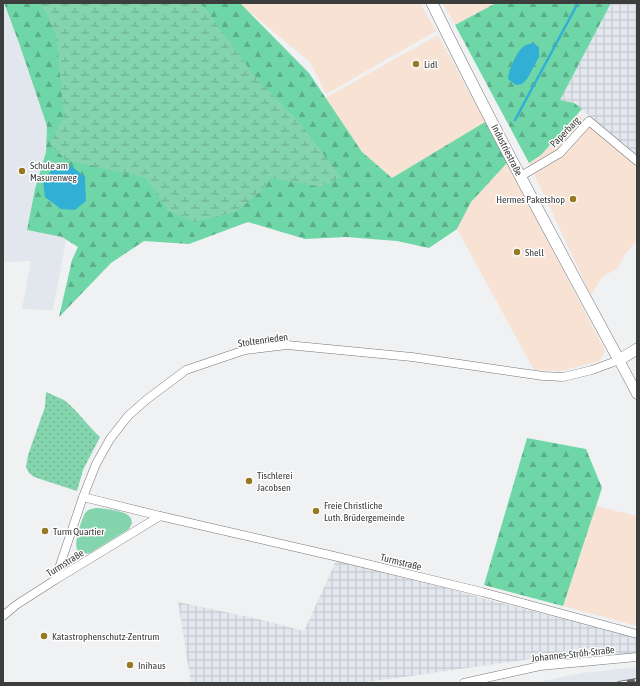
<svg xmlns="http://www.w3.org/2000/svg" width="640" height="686" viewBox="0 0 640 686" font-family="'Asap Condensed',sans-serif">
  <defs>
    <pattern id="industrial-grid" width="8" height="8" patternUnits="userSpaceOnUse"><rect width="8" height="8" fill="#e2e6ed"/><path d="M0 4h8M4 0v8" fill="none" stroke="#c3c6cc"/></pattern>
    <pattern id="forest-firs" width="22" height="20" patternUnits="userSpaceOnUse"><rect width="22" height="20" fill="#6fd6a8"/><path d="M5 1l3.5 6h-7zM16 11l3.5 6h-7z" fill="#5caf8a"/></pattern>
    <pattern id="wetland-marsh" width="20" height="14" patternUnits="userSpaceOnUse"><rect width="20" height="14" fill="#84d5ae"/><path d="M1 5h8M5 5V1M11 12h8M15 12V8" fill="none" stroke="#6dae8f"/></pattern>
    <pattern id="park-dots" width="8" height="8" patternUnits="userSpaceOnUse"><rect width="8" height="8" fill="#84d5ae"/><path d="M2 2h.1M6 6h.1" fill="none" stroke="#6dae8f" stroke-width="1.8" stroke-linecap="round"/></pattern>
  </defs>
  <rect width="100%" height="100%" fill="#f0f1f2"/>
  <g fill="#f7e2d4">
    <path d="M 239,3 L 420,3 L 436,31 L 326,94 L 310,62 Z"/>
    <path d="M 443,3 L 496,3 L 455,25 Z"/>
    <path d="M 438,35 L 485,122 L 392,178 L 362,152 L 325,98 Z"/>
    <path d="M 578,114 L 637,165 L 637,240 L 625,254 L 618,268 L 602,277 L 591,295 L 529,163 L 541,155 Z"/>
    <path d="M 507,163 L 605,351 L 599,361 L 560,371 L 534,370 L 457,229 L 471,202 Z"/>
    <path d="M 596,506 L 637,516 L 637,626 L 563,606 Z"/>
  </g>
  <g fill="url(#industrial-grid)">
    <path d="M 611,3 L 637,3 L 637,156 L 574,103 L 560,100 Z"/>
    <path d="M 338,557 L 482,598 L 637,638 L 637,655 L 546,657 L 361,683 L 191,683 L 178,602 L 258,619 L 304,631 Z"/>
  </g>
  <g fill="#e2e6ed">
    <path d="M 3,3 L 19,43 L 47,126 L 46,152 L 35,189 L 27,230 L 62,237 L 66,240 L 53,310 L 22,309 L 31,261 L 3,262 Z"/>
    <path d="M 637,667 L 637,683 L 534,683 L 582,673 Z"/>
  </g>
  <path fill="#84d5ae" d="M 95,508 C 102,508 127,511 130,517 C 132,519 131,521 132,523 L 129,529 L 90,553 C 70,558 77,537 80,526 C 82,521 83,515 87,511 C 89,509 92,509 95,508 Z"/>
  <g fill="url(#forest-firs)">
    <path d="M 4,3 L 240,3 L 309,73 L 362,152 L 392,178 L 485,122 L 507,163 L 471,202 L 457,229 L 429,248 L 397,241 L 346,237 L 305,239 L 248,222 L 189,244 L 144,241 L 111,263 L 59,317 L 72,260 L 78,247 L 62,237 L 27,230 L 35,189 L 46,152 L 47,126 L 19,43 Z"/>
    <path d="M 496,3 L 611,3 L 560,100 L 574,103 L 582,109 L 541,155 L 529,163 L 455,25 Z"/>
    <path d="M 527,438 L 586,449 L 602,488 L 563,606 L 484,585 Z"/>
  </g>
  <path fill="url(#wetland-marsh)" d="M 41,3 L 201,3 L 256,78 L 299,122 L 341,177 L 322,187 L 271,178 L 258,194 L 237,211 L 195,222 L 169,211 L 146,178 L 66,160 L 50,144 L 64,116 L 56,35 Z"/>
  <path fill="url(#park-dots)" d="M 46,392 C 52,395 58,397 64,400 C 78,411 87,425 100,437 L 83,470 L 77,491 L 34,477 L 29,473 L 26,467 L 28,455 L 45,407 Z"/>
  <g fill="#31afd4">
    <path d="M 533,43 L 539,47 L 539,57 L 527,79 L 522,84 L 516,85 L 508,79 C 508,71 518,48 526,45 C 528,44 531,44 533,43 Z"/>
    <path d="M 71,166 L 85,177 L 86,201 L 75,210 L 61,209 L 45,197 L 43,181 L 52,170 Z"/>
  </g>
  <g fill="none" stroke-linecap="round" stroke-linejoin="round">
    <path stroke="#31afd4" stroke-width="2.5" d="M 515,120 L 578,3"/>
    <defs>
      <g id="minor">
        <path d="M 521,176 L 560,153 L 589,121 L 637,161"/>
        <path d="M 83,497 L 160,516"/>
        <path d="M 55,580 L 83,497 L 96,464 L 110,439 L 128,416 L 146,400 L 186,370 L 245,350 L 287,345 L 412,357 L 543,376 L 563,377 L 592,370 L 619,360"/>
        <path d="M 3,616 L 16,605 L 55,580 L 160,516 L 338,557 L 482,592 L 637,634"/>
        <path d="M 464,683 L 540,666 L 637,657"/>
      </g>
      <path id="tertiary" d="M 619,360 L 637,394"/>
      <path id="secondary" d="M 432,3 C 491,124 555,242 619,360 L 637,349"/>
    </defs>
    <use href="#minor" stroke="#767677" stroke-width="9"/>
    <use href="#tertiary" stroke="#767677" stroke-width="11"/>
    <use href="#secondary" stroke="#767677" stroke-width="12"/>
    <use href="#minor" stroke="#fff" stroke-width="8"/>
    <use href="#tertiary" stroke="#fff" stroke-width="10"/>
    <use href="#secondary" stroke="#fff" stroke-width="11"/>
    <defs>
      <path id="rail" d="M 619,683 L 637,680"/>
    </defs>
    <use href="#rail" stroke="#636465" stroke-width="4"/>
    <use href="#rail" stroke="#fefeff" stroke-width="2.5" stroke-dasharray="8" stroke-linecap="butt"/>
  </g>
  <g fill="#977921" stroke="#fefeff" stroke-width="1.5">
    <circle cx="416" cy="64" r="4"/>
    <circle cx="22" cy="171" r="4"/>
    <circle cx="573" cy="199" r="4"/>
    <circle cx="517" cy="252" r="4"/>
    <circle cx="249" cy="481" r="4"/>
    <circle cx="316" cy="511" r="4"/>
    <circle cx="45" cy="531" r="4"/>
    <circle cx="44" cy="636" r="4"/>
    <circle cx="130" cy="665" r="4"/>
  </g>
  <g text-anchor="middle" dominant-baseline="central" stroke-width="3" stroke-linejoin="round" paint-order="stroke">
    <g font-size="10" fill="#3c3d3d" stroke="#fefeff" text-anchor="start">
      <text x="424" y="64">Lidl</text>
      <text x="30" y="165">Schule am<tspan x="30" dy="12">Masurenweg</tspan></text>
      <text x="565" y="199" text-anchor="end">Hermes Paketshop</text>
      <text x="525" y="252">Shell</text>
      <text x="257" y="475">Tischlerei<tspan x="257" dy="12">Jacobsen</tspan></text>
      <text x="324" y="505">Freie Christliche<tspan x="324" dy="12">Luth. Brüdergemeinde</tspan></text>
      <text x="53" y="531">Turm Quartier</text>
      <text x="52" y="636">Katastrophenschutz-Zentrum</text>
      <text x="138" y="665">Inihaus</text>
    </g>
    <g font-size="10" fill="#3c3d3d" stroke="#fefeff">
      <text transform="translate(565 132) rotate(-46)">Paperbarg</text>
      <text transform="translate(507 150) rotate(63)">Industriestraße</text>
      <text transform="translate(263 340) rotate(-8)">Stoltenrieden</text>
      <text transform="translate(401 562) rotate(14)">Turmstraße</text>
      <text transform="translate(65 563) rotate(-32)">Turmstraße</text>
      <text transform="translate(573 654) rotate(-6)">Johannes-Ströh-Straße</text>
    </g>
  </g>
  <rect width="640" height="686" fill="none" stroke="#3c3d3d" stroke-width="8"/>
</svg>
